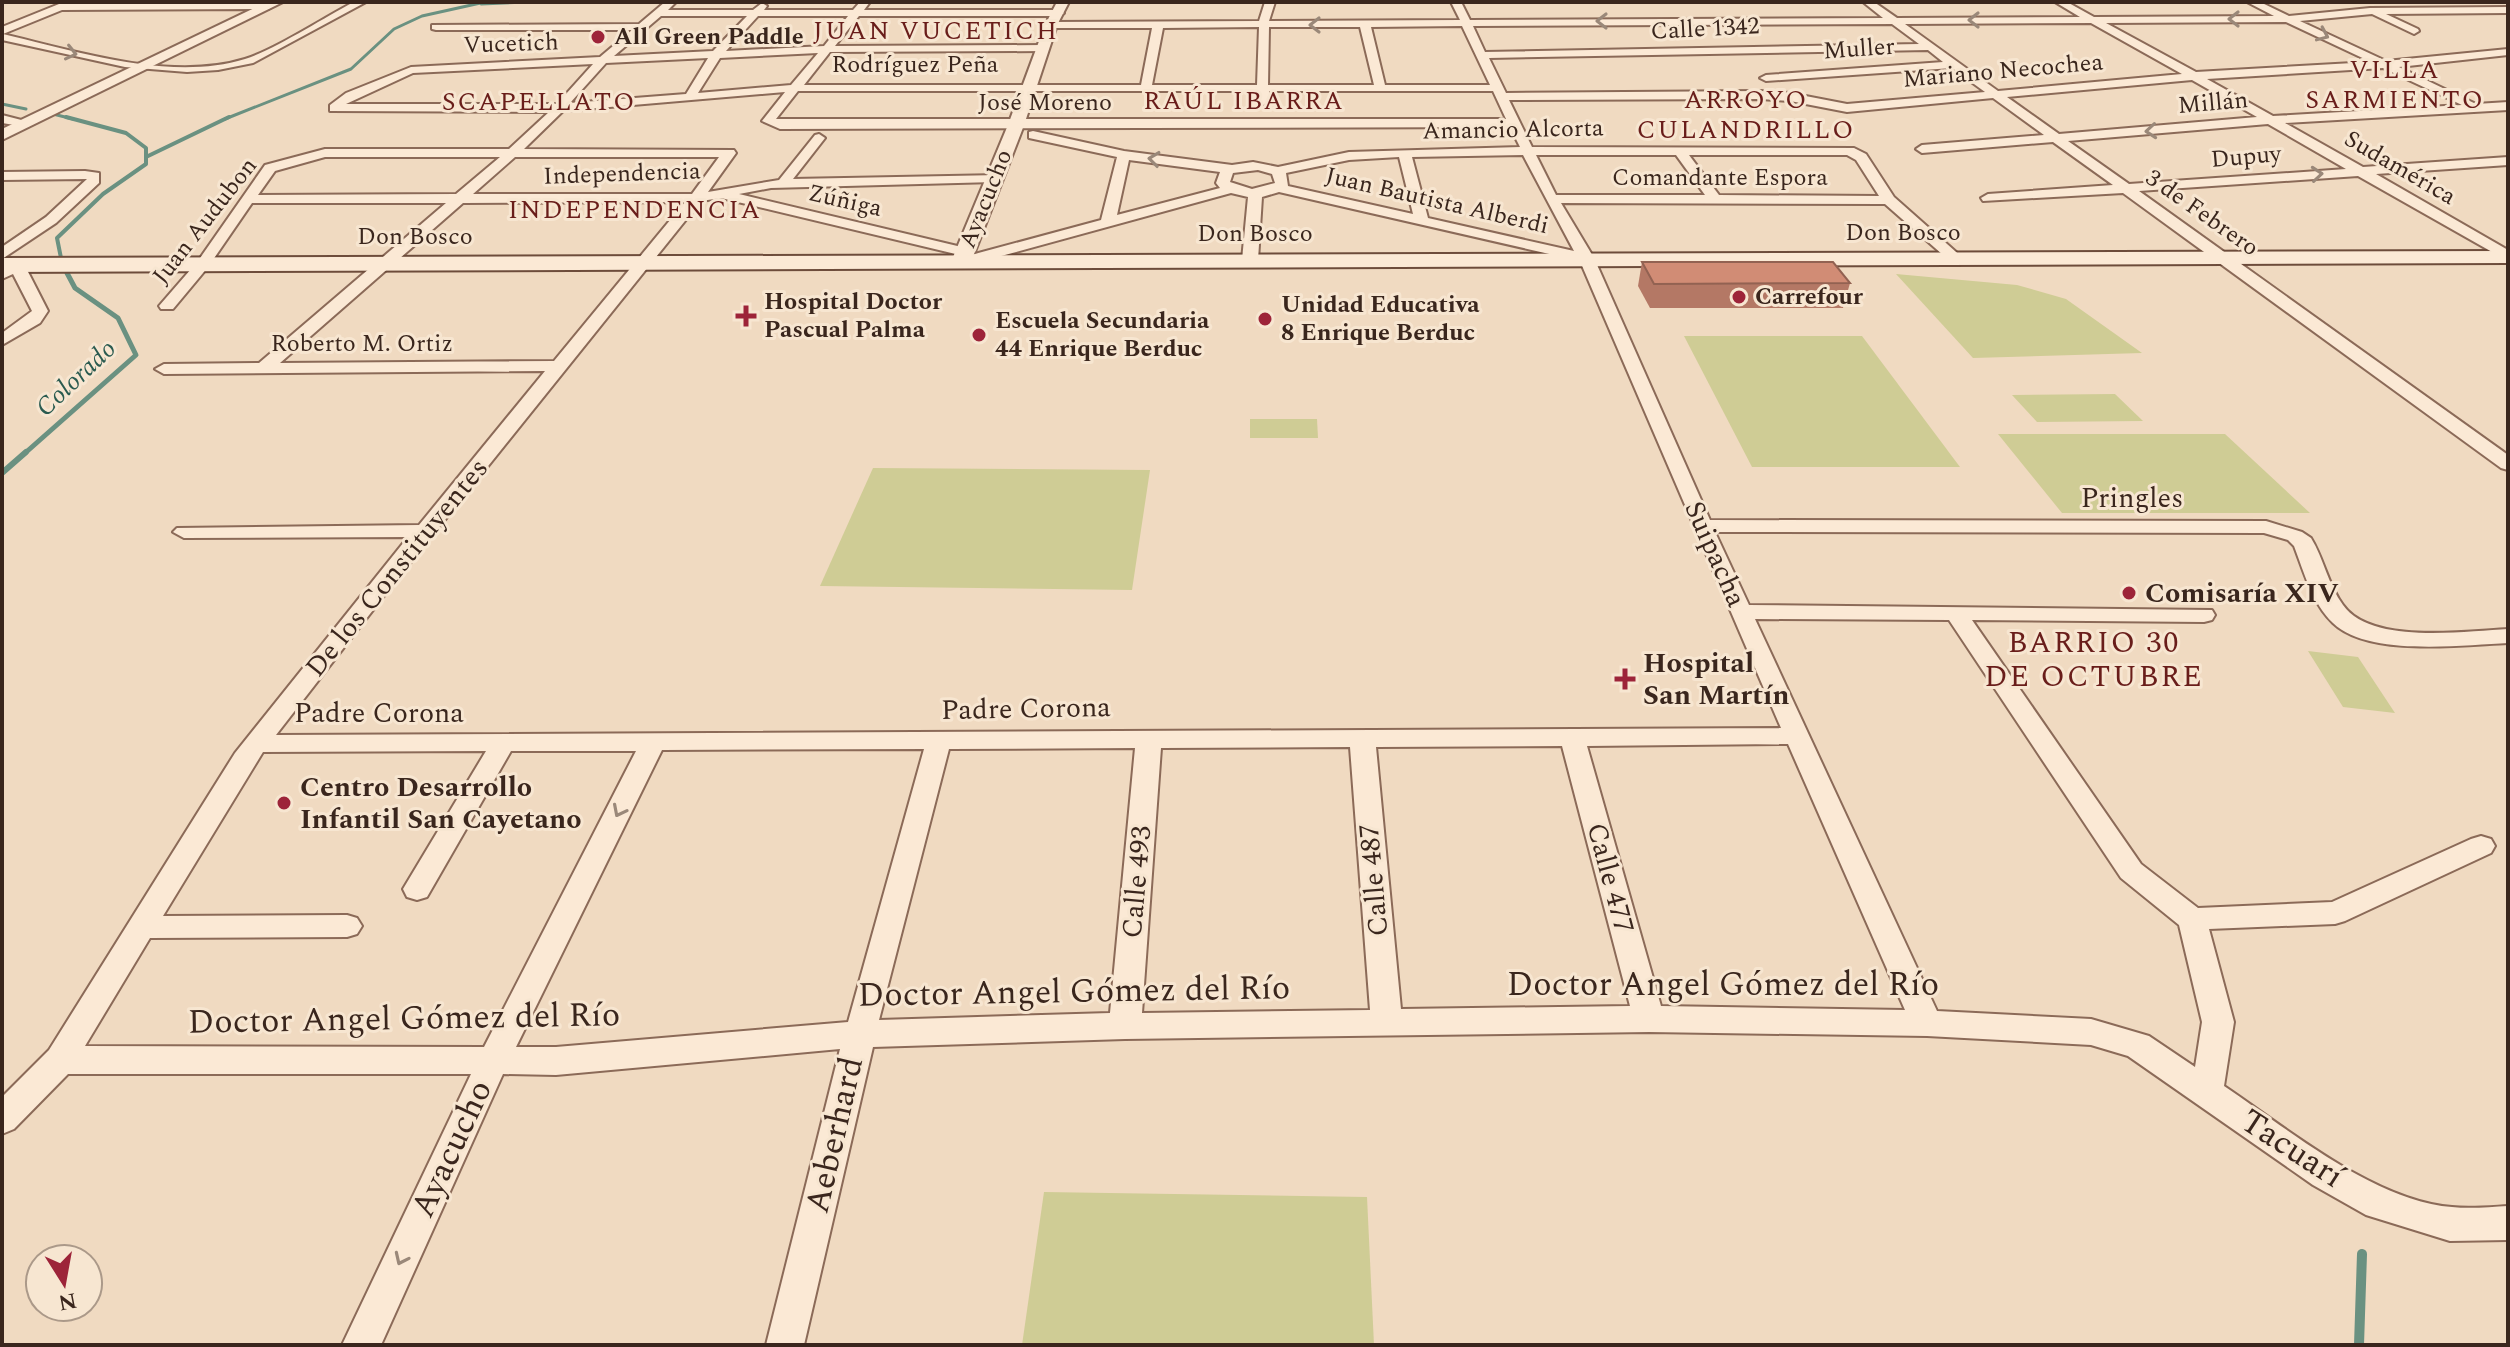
<svg xmlns="http://www.w3.org/2000/svg" width="2510" height="1347" viewBox="0 0 2510 1347" font-family="Spectral,serif">
  <rect width="100%" height="100%" fill="#f0dac1"/>
  <g fill="#cfcc95">
    <path d="M 1896,274 L 2017,285 L 2066,299 L 2142,353 L 1973,358 Z"/>
    <path d="M 1684,336 L 1862,336 L 1960,467 L 1752,467 Z"/>
    <path d="M 2115,394 L 2143,421 L 2037,422 L 2012,395 Z"/>
    <path d="M 1250,419 L 1317,419 L 1318,438 L 1250,438 Z"/>
    <path d="M 1998,434 L 2225,434 L 2310,513 L 2062,513 Z"/>
    <path d="M 873,468 L 1150,470 L 1132,590 L 820,586 Z"/>
    <path d="M 2308,651 L 2358,657 L 2395,713 L 2343,707 Z"/>
    <path d="M 1044,1192 L 1367,1197 L 1374,1345 L 1022,1345 Z"/>
  </g>
  <g fill="none" stroke-linecap="round" stroke-linejoin="round">
    <g stroke="#6a9181" stroke-width="3">
      <path d="M 481,4 L 527,2"/>
      <path d="M 2,104 L 26,109"/>
      <path d="M 49,113 L 73,119"/>
      <path d="M 225,119 L 351,69 L 394,29 L 422,16 L 485,2"/>
    </g>
    <g stroke="#6a9181" stroke-width="4">
      <path d="M 146,157 L 229,117"/>
      <path d="M 61,258 L 57,238 L 103,194 L 146,164 L 146,148 L 126,133 L 66,117"/>
    </g>
    <path stroke="#6a9181" stroke-width="5" d="M 24,454 L 136,355 L 118,318 L 75,288 L 67,273"/>
    <path stroke="#6a9181" stroke-width="6" d="M 2,473 L 26,452"/>
    <path stroke="#6a9181" stroke-width="10" d="M 2359,1345 L 2362,1254"/>
    <defs>
      <g id="minor">
        <path d="M 64,2 L 268,3 L 273,6 L 268,9 L 62,10 L 3,34 C 75,51 171,82 245,59 C 276,49 323,18 354,2 L 366,2 L 253,63 L 218,70 L 187,72 L 125,67 L 2,40 L 2,27 Z"/>
        <path d="M 665,2 L 676,2 L 668,10 L 753,10 L 762,3 L 767,6 L 764,10 L 853,10 L 860,2 L 870,2 L 864,10 L 1059,10 L 1064,13 L 1059,16 L 859,16 L 835,46 L 1044,45 L 1049,48 L 1044,51 L 830,52 L 804,85 L 1141,85 L 1152,28 L 1051,28 L 1046,25 L 1051,22 L 1259,21 L 1265,2 L 1275,2 L 1269,21 L 1460,20 L 1451,2 L 1461,2 L 1470,20 L 1883,18 L 1863,2 L 1874,2 L 1897,18 L 2080,17 L 2055,2 L 2067,2 L 2094,17 L 2274,16 L 2247,2 L 2260,2 L 2289,16 L 2370,8 L 2508,7 L 2508,13 L 2386,14 L 2418,29 L 2419,31 L 2414,34 L 2372,14 L 2300,21 L 2386,61 L 2508,49 L 2508,55 L 2399,67 L 2476,104 L 2508,102 L 2508,110 L 2285,123 L 2363,167 L 2508,157 L 2508,165 L 2376,174 L 2508,250 L 2508,261 L 2358,176 L 2139,191 L 2508,455 L 2508,470 L 2501,468 L 2123,193 L 1983,201 L 1981,198 L 1988,194 L 2113,185 L 2053,142 L 1922,153 L 1916,149 L 1922,145 L 2044,135 L 1993,98 L 1847,112 L 1790,101 L 1760,99 L 1509,100 L 1532,147 L 1854,148 L 1866,154 L 1894,197 L 1964,259 L 1956,264 L 1951,262 L 1885,204 L 1561,203 L 1594,258 L 1710,520 L 2266,521 L 2302,532 L 2311,538 C 2324,559 2328,585 2343,605 C 2371,645 2465,631 2508,629 L 2508,643 C 2462,645 2368,657 2333,623 C 2312,603 2304,572 2294,546 L 2288,540 L 2264,533 L 1715,532 L 1749,605 L 2212,610 L 2215,615 L 2212,620 L 2204,622 L 1972,620 L 2141,864 L 2198,908 L 2332,902 L 2471,839 L 2481,836 L 2491,839 L 2495,846 L 2491,853 L 2345,921 L 2335,924 L 2209,929 L 2234,1022 L 2224,1086 C 2288,1129 2374,1201 2452,1207 C 2470,1209 2490,1207 2508,1206 L 2508,1240 L 2450,1241 L 2366,1215 L 2313,1185 L 2128,1056 L 2091,1045 L 1927,1036 L 1649,1032 L 1125,1039 L 873,1047 L 804,1345 L 766,1345 L 840,1049 L 556,1075 L 503,1074 L 381,1345 L 342,1345 L 471,1074 L 68,1074 L 14,1129 L 2,1134 L 2,1097 L 49,1050 L 235,753 L 408,537 L 184,538 L 173,532 L 177,528 L 419,525 L 545,371 L 164,374 L 155,369 L 164,364 L 259,363 L 446,203 L 252,203 L 208,267 L 173,309 L 161,309 L 159,306 L 198,261 L 265,165 L 325,149 L 509,149 L 549,112 L 330,111 L 330,105 L 346,93 L 411,67 L 600,57 L 632,30 L 436,30 L 432,29 L 432,25 L 639,24 ZM 661,16 L 747,16 L 713,51 L 614,56 ZM 758,16 L 848,16 L 824,46 L 726,51 ZM 2286,22 L 2371,62 L 2196,72 L 2106,23 ZM 2091,23 L 2182,74 L 1998,91 L 1905,24 ZM 1892,24 L 1919,44 L 1485,52 L 1473,26 ZM 1462,26 L 1490,85 L 1385,85 L 1371,27 ZM 1259,27 L 1257,85 L 1152,85 L 1163,28 ZM 1269,27 L 1360,27 L 1374,85 L 1268,85 ZM 1928,50 L 1943,62 L 1766,75 L 1760,78 L 1766,81 L 1952,68 L 1985,92 L 1847,104 L 1790,93 L 1760,91 L 1506,93 L 1489,58 ZM 818,53 L 791,85 L 698,93 L 720,58 ZM 708,58 L 686,94 L 570,103 L 606,63 ZM 593,64 L 557,104 L 346,104 L 413,73 ZM 2383,68 L 2462,105 L 2273,116 L 2207,79 ZM 2192,80 L 2257,117 L 2059,134 L 2007,97 ZM 798,91 L 1257,91 L 1257,101 L 1263,105 L 1269,101 L 1269,91 L 1493,91 L 1506,119 L 776,119 ZM 785,92 L 762,121 L 780,129 L 1510,127 L 1520,147 L 1349,152 L 1278,167 L 1253,162 L 1232,165 L 1124,151 L 1033,131 L 1029,132 L 1029,138 L 1117,157 L 1101,220 L 971,255 L 970,249 L 739,194 L 771,188 L 995,182 L 1002,178 L 1000,175 L 793,179 L 825,138 L 819,134 L 815,135 L 779,180 L 708,192 L 736,153 L 734,150 L 524,149 L 563,111 ZM 2268,124 L 2346,169 L 2129,184 L 2068,141 ZM 1523,155 L 1574,251 L 1428,218 L 1412,157 ZM 1536,155 L 1676,155 L 1705,195 L 1556,195 ZM 1689,155 L 1847,155 L 1856,160 L 1879,196 L 1719,195 ZM 325,157 L 500,157 L 456,194 L 258,195 L 275,171 ZM 515,157 L 719,157 L 692,194 L 473,194 ZM 1399,157 L 1413,214 L 1288,186 L 1286,173 L 1349,160 ZM 1129,160 L 1220,172 L 1216,183 L 1220,188 L 1117,215 ZM 1258,170 L 1272,174 L 1275,183 L 1252,189 L 1230,182 L 1233,173 ZM 1279,192 L 1580,261 L 1781,728 L 276,735 L 387,592 L 701,201 L 721,198 L 964,256 L 953,262 L 961,267 L 1231,193 L 1248,197 L 1242,260 L 1250,265 L 1258,260 L 1262,197 ZM 685,202 L 554,361 L 280,363 L 463,203 ZM 1755,619 L 1949,620 L 2121,878 L 2179,925 L 2202,1022 L 2195,1067 L 2149,1036 L 2091,1019 L 1937,1011 ZM 1788,744 L 1905,1010 L 1661,1006 L 1587,746 ZM 1562,746 L 1630,1006 L 1401,1009 L 1376,747 ZM 1350,747 L 1370,1010 L 1142,1013 L 1161,748 ZM 1135,748 L 1110,1013 L 879,1020 L 949,749 ZM 924,749 L 848,1022 L 556,1047 L 516,1047 L 662,750 ZM 486,751 L 403,889 L 407,897 L 417,900 L 427,897 L 511,751 L 636,751 L 484,1047 L 85,1046 L 150,938 L 347,937 L 357,934 L 362,926 L 357,918 L 347,915 L 163,916 L 263,752 Z"/>
        <path d="M 2,115 L 33,123 L 27,127 L 2,123 Z"/>
        <path d="M 85,171 L 99,173 L 99,183 L 56,223 L 2,259 L 2,247 L 46,217 L 87,179 L 2,180 L 2,172 Z"/>
        <path d="M 17,261 L 25,266 L 48,311 L 40,323 L 2,345 L 2,333 L 32,311 L 13,274 L 2,279 L 2,268 Z"/>
      </g>
      <g id="tertiary">
        <path d="M 267,2 L 283,2 L 2,140 L 2,129 Z"/>
        <path d="M 1057,2 L 1069,2 L 1057,25 L 1024,125 L 971,262 L 968,266 L 954,266 L 951,262 L 1008,125 L 1045,25 Z"/>
      </g>
      <path id="secondary" d="M 2508,251 L 2508,263 L 2,272 L 2,258 Z"/>
    </defs>
    <use href="#minor" stroke="#8b6a58" stroke-width="4"/>
    <use href="#tertiary" stroke="#8b6a58" stroke-width="4"/>
    <use href="#secondary" stroke="#6d4c3b" stroke-width="4"/>
    <use href="#minor" fill="#fbe9d5" fill-rule="evenodd"/>
    <use href="#tertiary" fill="#fbe9d5" fill-rule="evenodd"/>
    <use href="#secondary" fill="#fbe9d5" fill-rule="evenodd"/>
  </g>
  <path fill="#b47865" d="M 1642,262 L 1850,283 L 1843,308 L 1650,308 L 1638,286 Z"/>
  <path fill="#d18c75" stroke="#926252" stroke-width="2" d="M 1642,262 L 1833,262 L 1850,283 L 1654,284 Z"/>
  <defs><path id="oneway-chevron" d="M-2-3.5L2.5 0L-2 3.5" fill="none" stroke-width="1.6" stroke-linecap="round" stroke-linejoin="round" transform="scale(2)"/></defs>
  <g stroke="#9a8879">
    <use href="#oneway-chevron" transform="translate(2234 19) rotate(180)"/>
    <use href="#oneway-chevron" transform="translate(1974 20) rotate(180)"/>
    <use href="#oneway-chevron" transform="translate(1602 21) rotate(180)"/>
    <use href="#oneway-chevron" transform="translate(1315 25) rotate(180)"/>
    <use href="#oneway-chevron" transform="translate(2323 35) rotate(24)"/>
    <use href="#oneway-chevron" transform="translate(71 53) rotate(13)"/>
    <use href="#oneway-chevron" transform="translate(2151 131) rotate(175)"/>
    <use href="#oneway-chevron" transform="translate(1154 159) rotate(-173)"/>
    <use href="#oneway-chevron" transform="translate(2317 174) rotate(-5)"/>
    <use href="#oneway-chevron" transform="translate(619 811) rotate(117)"/>
    <use href="#oneway-chevron" transform="translate(401 1259) rotate(115)"/>
  </g>
  <g fill="#9d2439" stroke="#f7e6d1" stroke-width="3">
    <circle cx="598" cy="37" r="8"/>
    <circle cx="1739" cy="297" r="8"/>
    <path d="M742 304h8v8h8v8h-8v8h-8v-8h-8v-8h8z"/>
    <circle cx="1265" cy="319" r="8"/>
    <circle cx="979" cy="335" r="8"/>
    <circle cx="2129" cy="593" r="8"/>
    <path d="M1621 667h8v8h8v8h-8v8h-8v-8h-8v-8h8z"/>
    <circle cx="284" cy="803" r="8"/>
  </g>
  <g text-anchor="middle" dominant-baseline="central" stroke-width="6" stroke-linejoin="round" paint-order="stroke">
    <g font-size="24" fill="#3a261d" stroke="#f7e6d1">
      <text transform="translate(1705 29) rotate(-3)">Calle 1342</text>
      <text transform="translate(511 44) rotate(-2)">Vucetich</text>
      <text transform="translate(1859 49) rotate(-4)">Muller</text>
      <text x="915" y="65">Rodríguez Peña</text>
      <text transform="translate(2003 71) rotate(-5)">Mariano Necochea</text>
      <text x="1045" y="103">José Moreno</text>
      <text transform="translate(2213 103) rotate(-5)">Millán</text>
      <text transform="translate(1513 130) rotate(-1)">Amancio Alcorta</text>
      <text transform="translate(2246 157) rotate(-5)">Dupuy</text>
      <text transform="translate(2400 168) rotate(30)">Sudamérica</text>
      <text transform="translate(622 174) rotate(-2)">Independencia</text>
      <text x="1720" y="178">Comandante Espora</text>
      <text transform="translate(986 199) rotate(-68)">Ayacucho</text>
      <text transform="translate(845 201) rotate(13)">Zúñiga</text>
      <text transform="translate(1437 201) rotate(13)">Juan Bautista Alberdi</text>
      <text transform="translate(2202 213) rotate(35)">3 de Febrero</text>
      <text transform="translate(205 221) rotate(-52)">Juan Audubon</text>
      <text x="1903" y="233">Don Bosco</text>
      <text x="1255" y="234">Don Bosco</text>
      <text x="415" y="237">Don Bosco</text>
      <text x="362" y="344">Roberto M. Ortiz</text>
    </g>
    <g font-size="24" font-weight="bold" fill="#3a261d" stroke="#f7e6d1" text-anchor="start">
      <text x="614" y="37">All Green Paddle</text>
      <text x="1755" y="297">Carrefour</text>
      <text x="764" y="302">Hospital Doctor<tspan x="764" dy="28">Pascual Palma</tspan></text>
      <text x="1281" y="305">Unidad Educativa<tspan x="1281" dy="28">8 Enrique Berduc</tspan></text>
      <text x="995" y="321">Escuela Secundaria<tspan x="995" dy="28">44 Enrique Berduc</tspan></text>
    </g>
    <g font-size="26" letter-spacing="2" fill="#691d1a" stroke="#f7e6d1">
      <text x="936" y="31">JUAN VUCETICH</text>
      <text x="2395" y="70">VILLA<tspan x="2395" dy="30">SARMIENTO</tspan></text>
      <text x="1746" y="100">ARROYO<tspan x="1746" dy="30">CULANDRILLO</tspan></text>
      <text x="1244" y="101">RAÚL IBARRA</text>
      <text x="539" y="102">SCAPELLATO</text>
      <text x="635" y="210">INDEPENDENCIA</text>
    </g>
    <g font-size="26" font-style="italic" fill="#2b5b50" stroke="#f7e6d1">
      <text transform="translate(76 378) rotate(-43)">Colorado</text>
    </g>
    <g font-size="28" fill="#3a261d" stroke="#f7e6d1">
      <text x="2132" y="498">Pringles</text>
      <text transform="translate(1715 554) rotate(66)">Suipacha</text>
      <text transform="translate(397 568) rotate(-51)">De los Constituyentes</text>
      <text transform="translate(1026 709) rotate(-1)">Padre Corona</text>
      <text x="379" y="713">Padre Corona</text>
      <text transform="translate(1610 878) rotate(75)">Calle 477</text>
      <text transform="translate(1374 880) rotate(-95)">Calle 487</text>
      <text transform="translate(1137 882) rotate(-85)">Calle 493</text>
    </g>
    <g font-size="28" font-weight="bold" fill="#3a261d" stroke="#f7e6d1" text-anchor="start">
      <text x="2145" y="593">Comisaría XIV</text>
      <text x="1643" y="663">Hospital<tspan x="1643" dy="32">San Martín</tspan></text>
      <text x="300" y="787">Centro Desarrollo<tspan x="300" dy="32">Infantil San Cayetano</tspan></text>
    </g>
    <g font-size="30" letter-spacing="2" fill="#691d1a" stroke="#f7e6d1">
      <text x="2094" y="643">BARRIO 30<tspan x="2094" dy="34">DE OCTUBRE</tspan></text>
    </g>
    <g font-size="34" fill="#3a261d" stroke="#f7e6d1">
      <text x="1723" y="985">Doctor Angel Gómez del Río</text>
      <text transform="translate(1074 992) rotate(-1)">Doctor Angel Gómez del Río</text>
      <text transform="translate(404 1019) rotate(-1)">Doctor Angel Gómez del Río</text>
      <text transform="translate(835 1135) rotate(-77)">Aeberhard</text>
      <text transform="translate(452 1149) rotate(-65)">Ayacucho</text>
      <text transform="translate(2292 1149) rotate(33)">Tacuarí</text>
    </g>
  </g>
  <rect width="2510" height="1347" fill="none" stroke="#3a261d" stroke-width="8"/>
  <g transform="translate(64 1283) rotate(169)"><circle r="38" fill="#f7e6d1" stroke="#ab9989" stroke-width="2"/>
  <path d="M0-6L14 30L0 20L-14 30Z" fill="#9d2439"/>
  <text y="-12" font-size="22" font-weight="bold" text-anchor="middle" fill="#3a261d">N</text>
  </g>
</svg>
